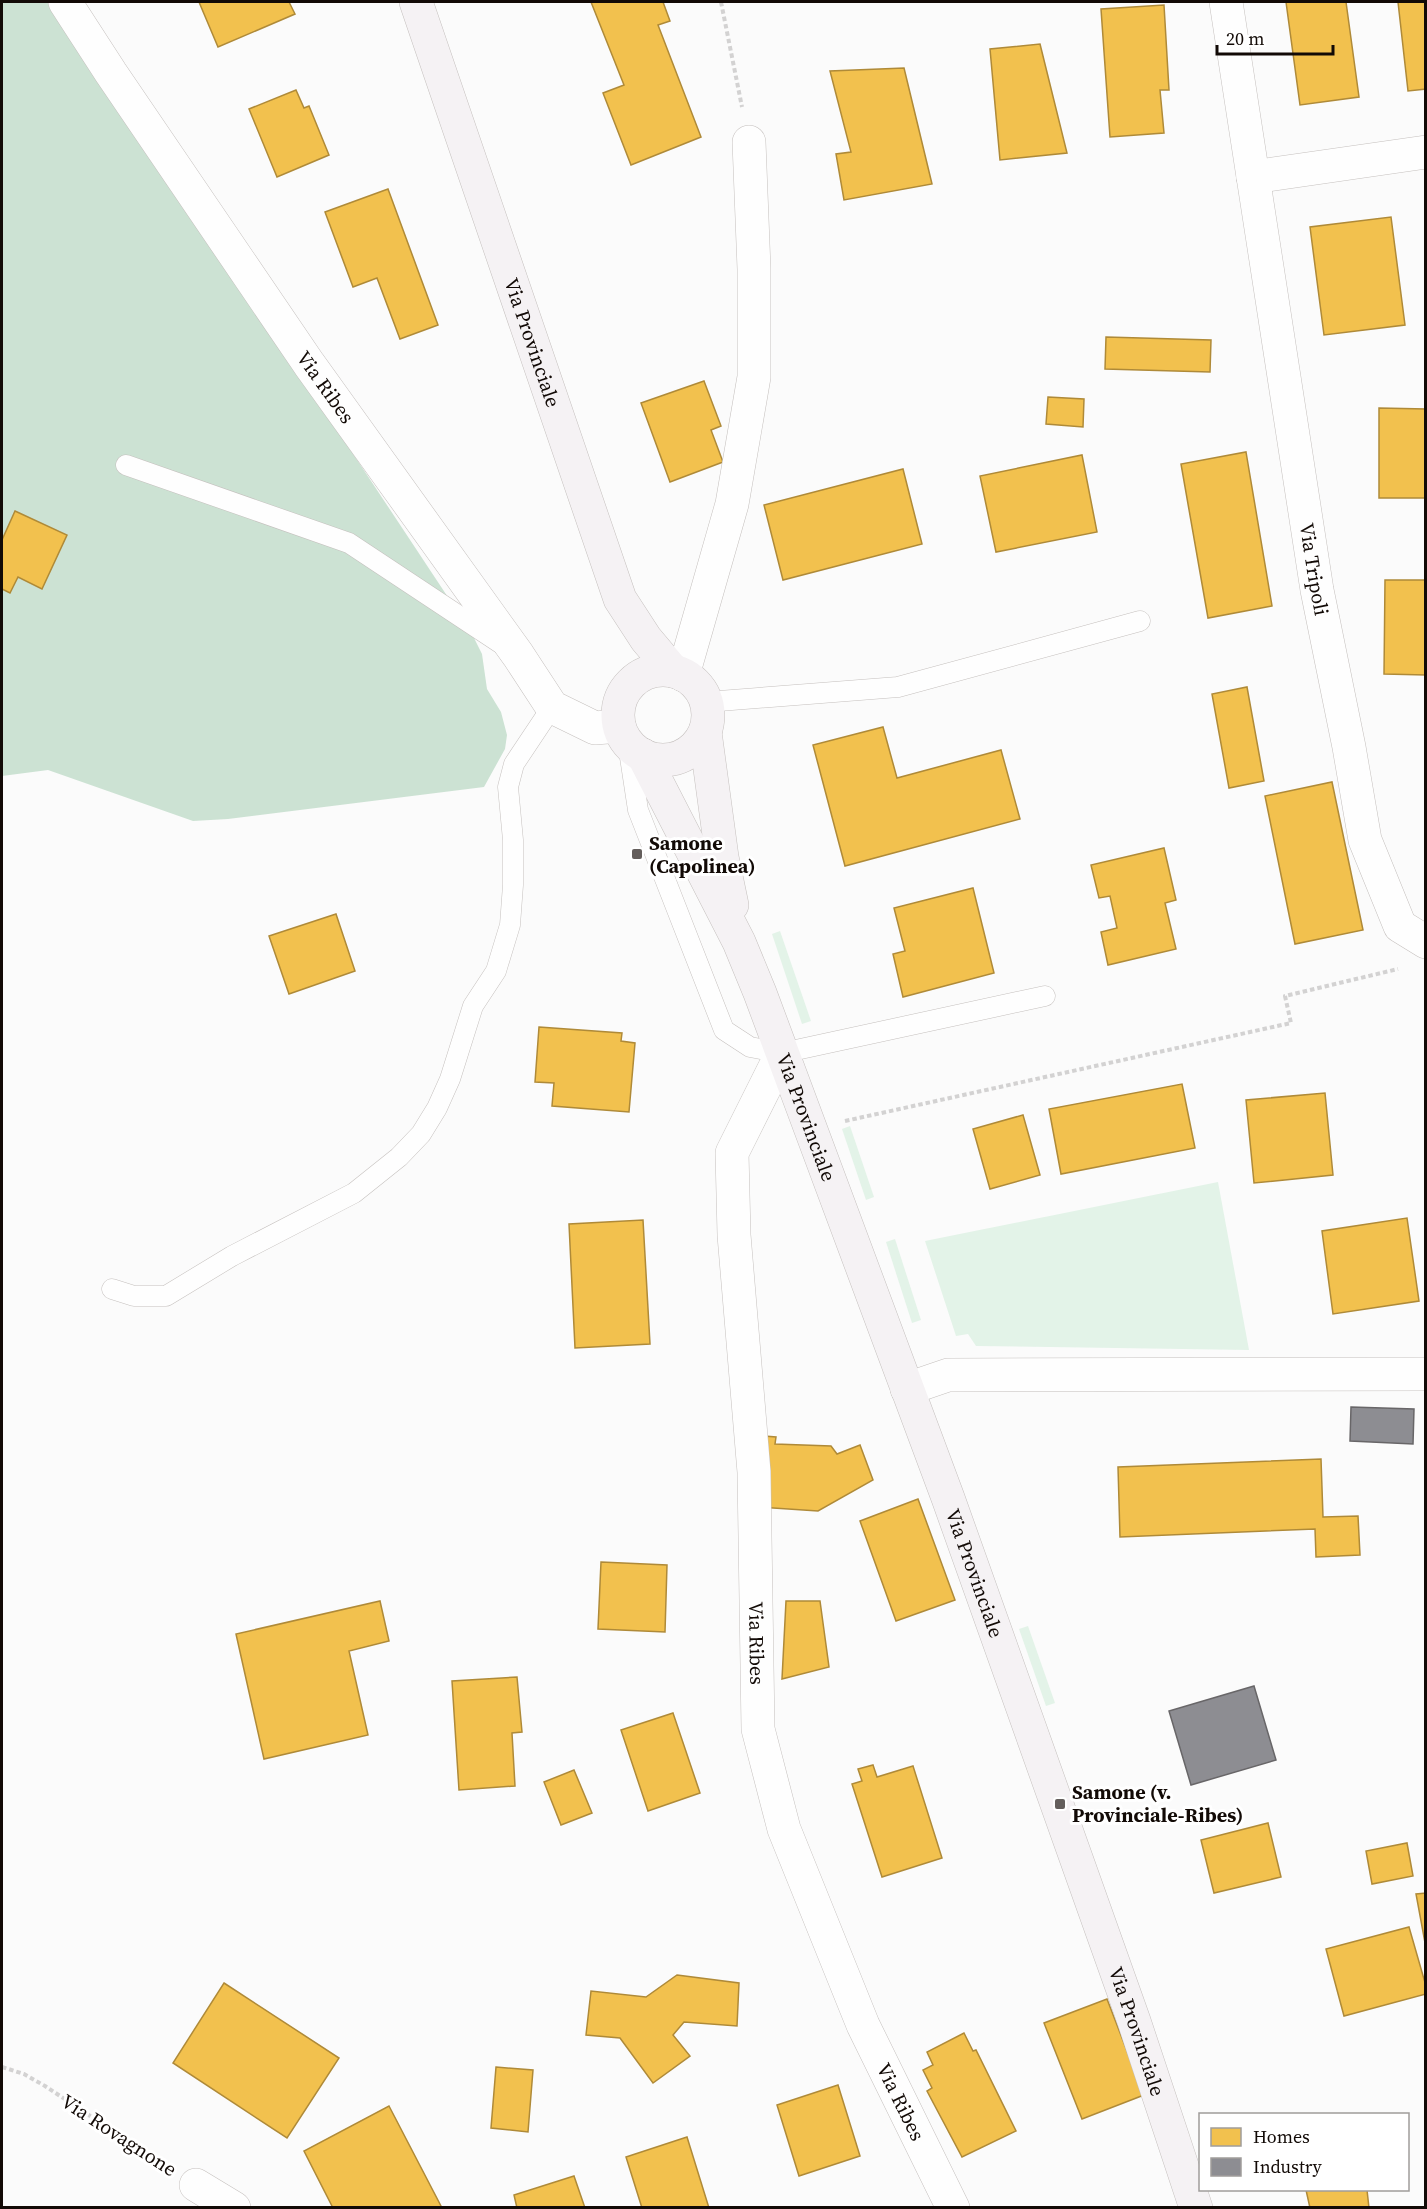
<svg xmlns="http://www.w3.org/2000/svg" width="1427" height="2209" viewBox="0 0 1427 2209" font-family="'Source Serif 4',serif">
  <rect width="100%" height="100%" fill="#fbfbfb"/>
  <g fill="#e3f3e8">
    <path d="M 780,931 L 811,1021 L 802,1024 L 772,934 Z"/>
    <path d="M 850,1126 L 874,1197 L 866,1200 L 842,1129 Z"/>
    <path d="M 1218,1182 L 1249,1350 L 976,1346 L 968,1334 L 956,1336 L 925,1241 Z"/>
    <path d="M 895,1239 L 921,1320 L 912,1323 L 886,1242 Z"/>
    <path d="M 1028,1626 L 1055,1703 L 1046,1706 L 1019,1629 Z"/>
  </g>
  <path fill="#cce2d3" d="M 2,2 L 54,2 L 471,632 L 482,654 L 487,689 L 501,712 L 507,735 L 505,749 L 484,787 L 228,819 L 193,821 L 48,770 L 2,776 Z"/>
  <g fill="#f2c14e" stroke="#af8a38" stroke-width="1.5">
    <path d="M 199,2 L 289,2 L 295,14 L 218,47 Z"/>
    <path d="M 591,2 L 663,2 L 670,21 L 658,25 L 701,137 L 631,165 L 603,93 L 624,85 Z"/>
    <path d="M 1286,2 L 1346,2 L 1359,97 L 1300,105 Z"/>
    <path d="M 1398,2 L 1426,2 L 1426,89 L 1408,91 Z"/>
    <path d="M 1164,5 L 1169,90 L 1160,90 L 1164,133 L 1110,137 L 1101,9 Z"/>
    <path d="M 1040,44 L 1067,153 L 1000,160 L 990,49 Z"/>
    <path d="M 904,68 L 932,184 L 844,200 L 836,154 L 851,152 L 830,71 Z"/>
    <path d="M 296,90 L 304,108 L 309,106 L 329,155 L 277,177 L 249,109 Z"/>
    <path d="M 388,189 L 438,325 L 400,339 L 377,278 L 353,287 L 325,212 Z"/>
    <path d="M 1391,217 L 1405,325 L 1324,335 L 1310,227 Z"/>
    <path d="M 1106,337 L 1211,340 L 1210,372 L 1105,369 Z"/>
    <path d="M 704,381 L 721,426 L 711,430 L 723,462 L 670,482 L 641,403 Z"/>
    <path d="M 1048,397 L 1084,399 L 1083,427 L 1046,424 Z"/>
    <path d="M 1379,408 L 1426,409 L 1426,498 L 1379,498 Z"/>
    <path d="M 1246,452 L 1272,606 L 1208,618 L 1181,464 Z"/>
    <path d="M 1082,455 L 1097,532 L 996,552 L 980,476 Z"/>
    <path d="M 903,469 L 922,544 L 783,580 L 764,505 Z"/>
    <path d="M 15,511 L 67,535 L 42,589 L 18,577 L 10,593 L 2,589 L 2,540 Z"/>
    <path d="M 1385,580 L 1426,580 L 1426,675 L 1384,674 Z"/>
    <path d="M 1247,687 L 1264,781 L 1229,788 L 1212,694 Z"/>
    <path d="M 883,727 L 897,778 L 1001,750 L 1020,819 L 845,866 L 813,745 Z"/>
    <path d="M 1332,782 L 1363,930 L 1295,944 L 1265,796 Z"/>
    <path d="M 1164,848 L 1176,900 L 1165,903 L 1176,949 L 1108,965 L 1101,932 L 1117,928 L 1110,896 L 1099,898 L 1091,865 Z"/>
    <path d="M 973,888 L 994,973 L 903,997 L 893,954 L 905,951 L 894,908 Z"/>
    <path d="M 336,914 L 355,971 L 289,994 L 269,936 Z"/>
    <path d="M 539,1027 L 622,1033 L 621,1041 L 635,1043 L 629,1112 L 552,1106 L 554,1083 L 535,1082 Z"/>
    <path d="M 1182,1084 L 1195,1148 L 1061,1174 L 1049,1109 Z"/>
    <path d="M 1325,1093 L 1333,1175 L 1254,1183 L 1246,1100 Z"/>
    <path d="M 1023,1115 L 1040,1175 L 990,1189 L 973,1129 Z"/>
    <path d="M 1407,1218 L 1419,1301 L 1333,1314 L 1322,1231 Z"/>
    <path d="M 643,1220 L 650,1344 L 575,1348 L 569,1224 Z"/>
    <path d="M 764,1436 L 776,1437 L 775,1444 L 831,1446 L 837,1454 L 860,1445 L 873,1480 L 818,1511 L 759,1507 Z"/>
    <path d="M 1321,1459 L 1323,1517 L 1358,1516 L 1360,1555 L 1316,1557 L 1315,1529 L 1120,1537 L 1118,1467 Z"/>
    <path d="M 918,1499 L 955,1600 L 896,1621 L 860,1521 Z"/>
    <path d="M 601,1562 L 667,1565 L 665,1632 L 598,1629 Z"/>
    <path d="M 380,1601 L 389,1641 L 349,1651 L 368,1735 L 264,1759 L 236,1634 Z"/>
    <path d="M 786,1601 L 820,1601 L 829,1667 L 782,1679 Z"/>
    <path d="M 517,1677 L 522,1732 L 512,1733 L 515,1786 L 459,1790 L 452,1681 Z"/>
    <path d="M 673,1713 L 700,1793 L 648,1811 L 621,1730 Z"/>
    <path d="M 873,1765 L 877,1777 L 913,1766 L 942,1858 L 882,1877 L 852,1784 L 862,1781 L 858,1769 Z"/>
    <path d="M 574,1770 L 592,1813 L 561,1825 L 544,1782 Z"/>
    <path d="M 1268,1823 L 1281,1877 L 1214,1893 L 1201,1840 Z"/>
    <path d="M 1407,1843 L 1413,1876 L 1372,1884 L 1366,1851 Z"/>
    <path d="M 1426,1893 L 1426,1948 L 1416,1894 Z"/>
    <path d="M 1409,1927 L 1426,1986 L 1426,1994 L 1344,2016 L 1326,1949 Z"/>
    <path d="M 677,1975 L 739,1983 L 737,2026 L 684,2022 L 673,2035 L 690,2056 L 653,2083 L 620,2038 L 586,2035 L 591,1991 L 646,1997 Z"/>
    <path d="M 224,1983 L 339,2058 L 287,2138 L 173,2063 Z"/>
    <path d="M 1107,1999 L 1144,2095 L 1082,2119 L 1044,2023 Z"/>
    <path d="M 964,2033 L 973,2051 L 976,2050 L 1016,2131 L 962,2157 L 927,2091 L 932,2088 L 923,2070 L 933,2065 L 927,2052 Z"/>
    <path d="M 496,2067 L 533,2070 L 528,2132 L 491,2128 Z"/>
    <path d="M 838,2085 L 860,2156 L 799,2176 L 777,2105 Z"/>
    <path d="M 389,2106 L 442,2208 L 333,2208 L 304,2151 Z"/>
    <path d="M 687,2137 L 709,2208 L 642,2208 L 626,2157 Z"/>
    <path d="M 574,2176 L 585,2208 L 517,2208 L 514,2195 Z"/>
    <path d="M 1306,2190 L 1367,2190 L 1369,2208 L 1310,2208 Z"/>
  </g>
  <g fill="#8d8d92" stroke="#686668" stroke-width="1.5">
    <path d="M 1351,1407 L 1414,1409 L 1413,1444 L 1350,1441 Z"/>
    <path d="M 1254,1686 L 1276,1760 L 1191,1785 L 1169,1711 Z"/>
  </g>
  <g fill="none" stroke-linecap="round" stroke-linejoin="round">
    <defs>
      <g id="service">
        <path d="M 126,465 L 349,543 L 500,643"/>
        <path d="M 706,702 L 898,687 L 1140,621"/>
        <path d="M 628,744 L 638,810 L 724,1030 L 750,1047 L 782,1053 L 1045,996"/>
        <path d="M 112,1289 L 134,1296 L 166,1296 L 232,1256 L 354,1193 L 399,1157 L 421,1134 L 437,1108 L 450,1079 L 473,1006 L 496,971 L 510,925 L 513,885 L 513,840 L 508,787 L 514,764 L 552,707"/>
      </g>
      <g id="minor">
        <path id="s1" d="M 65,2 L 111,73 L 309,364 L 518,655 L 552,707 L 595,728 L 619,726"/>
        <path id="s2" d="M 1226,2 L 1317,590 L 1349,747 L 1365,840 L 1400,926 L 1426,942"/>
        <path d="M 1253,177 L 1426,152"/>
        <path d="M 683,675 L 732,504 L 754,377 L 754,269 L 749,142"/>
        <path id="s3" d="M 782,1053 L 732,1153 L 734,1235 L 754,1472 L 758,1729 L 784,1829 L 863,2025 L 953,2208"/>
        <path d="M 907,1389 L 948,1375 L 1426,1374"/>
        <path d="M 196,2185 L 234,2208"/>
      </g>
      <g id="secondary">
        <path id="s4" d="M 416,2 L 620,599 L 646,639 L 673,671"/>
        <circle cx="663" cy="715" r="45"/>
        <path d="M 705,732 L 722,857 L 732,905"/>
        <path id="s5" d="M 643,755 L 739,942 L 760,993 L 948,1498 L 1134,2021 L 1196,2208"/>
      </g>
    </defs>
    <use href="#service" stroke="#c5c0be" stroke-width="21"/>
    <use href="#minor" stroke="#c5c0be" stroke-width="34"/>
    <use href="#secondary" stroke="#c5c0be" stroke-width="34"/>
    <g stroke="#d3d2d2" stroke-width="4" stroke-dasharray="4.5 3" stroke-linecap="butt">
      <path d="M 721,2 L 742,107"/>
      <path d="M 845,1121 L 1291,1023 L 1285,996 L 1398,969"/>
      <path d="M 2,2067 L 24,2074 L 45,2086 L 167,2167"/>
    </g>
    <use href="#service" stroke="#fefefe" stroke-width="20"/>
    <use href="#minor" stroke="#fefefe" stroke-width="33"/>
    <use href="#secondary" stroke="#f5f2f4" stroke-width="33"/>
  </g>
  <g fill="#645e5c" stroke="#fff" stroke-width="2">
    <rect x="631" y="848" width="12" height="12" rx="3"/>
    <rect x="1054" y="1798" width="12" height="12" rx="3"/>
  </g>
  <g text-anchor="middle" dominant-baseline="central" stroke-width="6" stroke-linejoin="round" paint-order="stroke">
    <g font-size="20" fill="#120a06" stroke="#fff">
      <text stroke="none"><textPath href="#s4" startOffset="360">Via Provinciale</textPath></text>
      <text stroke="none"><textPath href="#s1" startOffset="465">Via Ribes</textPath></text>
      <text stroke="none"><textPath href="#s2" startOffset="574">Via Tripoli</textPath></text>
      <text stroke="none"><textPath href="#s5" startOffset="398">Via Provinciale</textPath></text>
      <text stroke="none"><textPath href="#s5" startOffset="884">Via Provinciale</textPath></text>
      <text stroke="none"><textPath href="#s3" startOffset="603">Via Ribes</textPath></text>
      <text stroke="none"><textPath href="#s5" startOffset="1370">Via Provinciale</textPath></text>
      <text stroke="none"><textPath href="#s3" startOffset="1089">Via Ribes</textPath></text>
      <text transform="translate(119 2135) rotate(33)">Via Rovagnone</text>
    </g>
    <g font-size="20" font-weight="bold" fill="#120a06" stroke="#fff" text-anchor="start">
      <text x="649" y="843">Samone<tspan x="649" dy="23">(Capolinea)</tspan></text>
      <text x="1072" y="1792">Samone (v.<tspan x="1072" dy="23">Provinciale-Ribes)</tspan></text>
    </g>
  </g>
  <rect width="1427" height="2209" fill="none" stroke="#120a06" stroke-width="6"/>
  <rect x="1199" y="2113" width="210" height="78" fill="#ffffff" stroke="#a09d9b" stroke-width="1.5"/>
  <rect x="1211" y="2128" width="30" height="18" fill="#f2c14e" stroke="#a09d9b" stroke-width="1.5"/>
  <text x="1253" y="2143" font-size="18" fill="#120a06">Homes</text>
  <rect x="1211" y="2158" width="30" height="18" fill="#8d8d92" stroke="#a09d9b" stroke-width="1.5"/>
  <text x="1253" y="2173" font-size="18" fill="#120a06">Industry</text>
  <path d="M1217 45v9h116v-9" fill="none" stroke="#120a06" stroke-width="3"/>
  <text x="1226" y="45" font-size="18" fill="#120a06" stroke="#ffffff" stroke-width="4.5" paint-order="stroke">20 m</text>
</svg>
